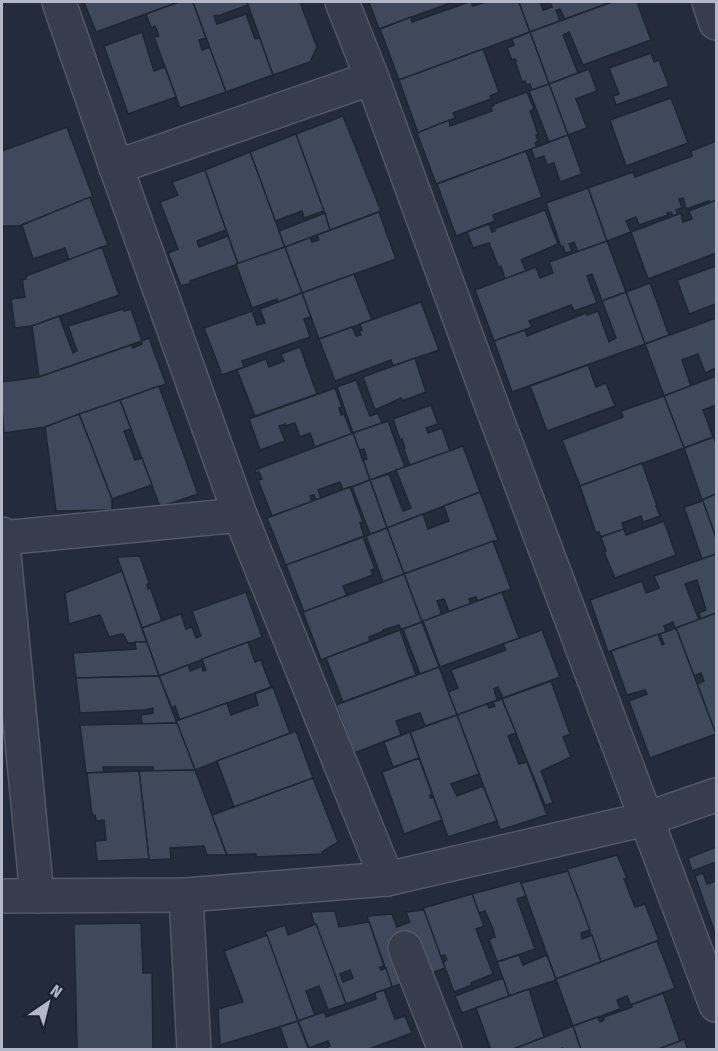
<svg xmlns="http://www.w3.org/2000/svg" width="718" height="1051" viewBox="0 0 718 1051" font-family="'Fira Sans Condensed',sans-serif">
  <rect width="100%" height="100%" fill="#232b3c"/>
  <g fill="#3f495b" stroke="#1e2533" stroke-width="1.5" fill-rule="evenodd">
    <path d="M 84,2 L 179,2 L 96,32 Z"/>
    <path d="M 179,2 L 193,2 L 206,38 L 199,40 L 202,50 L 210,47 L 226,92 L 180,108 L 154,37 L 159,36 L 155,26 L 151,28 L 146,14 Z"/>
    <path d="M 193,2 L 247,2 L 248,5 L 218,16 L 217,15 L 214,16 L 217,24 L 246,14 L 255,39 L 260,38 L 273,75 L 226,92 Z"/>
    <path d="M 247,2 L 300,2 L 317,47 L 310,62 L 273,75 Z"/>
    <path d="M 369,2 L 453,2 L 379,29 Z"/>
    <path d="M 469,2 L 471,2 L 473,6 L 486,2 L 519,2 L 530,32 L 399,80 L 380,29 L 411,17 L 412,22 Z"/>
    <path d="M 519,2 L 540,2 L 543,10 L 552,7 L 550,2 L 612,2 L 565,19 L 560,9 L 556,10 L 560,21 L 530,32 Z"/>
    <path d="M 612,2 L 637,2 L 651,40 L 583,65 L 569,32 L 563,35 L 578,73 L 549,84 L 530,32 Z"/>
    <path d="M 142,32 L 154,71 L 165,67 L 176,97 L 128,114 L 104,46 Z"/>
    <path d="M 530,32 L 549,84 L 532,90 L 530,84 L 527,85 L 525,81 L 522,82 L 515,61 L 516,61 L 515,59 L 512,60 L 507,48 L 514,45 L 512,39 Z"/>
    <path d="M 483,49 L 499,92 L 490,96 L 491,99 L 453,113 L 455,118 L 418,133 L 399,80 Z"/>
    <path d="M 651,53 L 654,62 L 659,60 L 669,86 L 616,105 L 613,96 L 619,94 L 609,68 Z"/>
    <path d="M 589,69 L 597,91 L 576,99 L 587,128 L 568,135 L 549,84 Z"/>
    <path d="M 549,84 L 568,135 L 549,142 L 529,91 Z"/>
    <path d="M 527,92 L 534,109 L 530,111 L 538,134 L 536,135 L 538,141 L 535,143 L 537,147 L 436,184 L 417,133 L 449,120 L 450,126 L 492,111 L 491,107 L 494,105 L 494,104 Z"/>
    <path d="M 671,98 L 688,143 L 626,166 L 610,120 Z"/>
    <path d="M 343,116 L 381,211 L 330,230 L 296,134 Z"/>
    <path d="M 67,127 L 93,197 L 19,226 L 2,226 L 2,151 Z"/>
    <path d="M 296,134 L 324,211 L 304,218 L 302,211 L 275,221 L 250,152 Z"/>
    <path d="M 568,135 L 582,174 L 560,182 L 554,163 L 547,165 L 544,156 L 535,159 L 531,149 Z"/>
    <path d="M 716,141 L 716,200 L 710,203 L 709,201 L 686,209 L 683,198 L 679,199 L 682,208 L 676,210 L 678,214 L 673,216 L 671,212 L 667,213 L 668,215 L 639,225 L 636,217 L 626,221 L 631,232 L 607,241 L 588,188 L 633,172 L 635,177 L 692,156 L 691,151 Z"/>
    <path d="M 526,151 L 542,197 L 493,215 L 495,221 L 456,236 L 437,184 Z"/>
    <path d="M 250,152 L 285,247 L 238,264 L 205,170 Z"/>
    <path d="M 205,170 L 226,230 L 197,241 L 199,247 L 228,236 L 238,264 L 190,281 L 191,283 L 181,286 L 168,253 L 178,249 L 160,202 L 178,195 L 172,182 Z"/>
    <path d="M 588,188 L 607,241 L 578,252 L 574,242 L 569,244 L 572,251 L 565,253 L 563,246 L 561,247 L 546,203 Z"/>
    <path d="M 90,197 L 108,245 L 69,260 L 65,248 L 33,259 L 22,225 Z"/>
    <path d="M 716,200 L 716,253 L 648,279 L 631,232 L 681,213 L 683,222 L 692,219 L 689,211 Z"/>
    <path d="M 545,210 L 558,244 L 521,260 L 526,271 L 505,279 L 501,266 L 499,268 L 489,243 L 473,248 L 467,232 L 489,224 L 492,232 L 495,231 L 494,229 Z"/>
    <path d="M 379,212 L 396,259 L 302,293 L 285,247 L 310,237 L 312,242 L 319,240 L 317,235 Z"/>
    <path d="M 325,213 L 330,230 L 285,247 L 279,231 Z"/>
    <path d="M 607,241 L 626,292 L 602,301 L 592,274 L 587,276 L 597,303 L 574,311 L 571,305 L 529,321 L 532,327 L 494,341 L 475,290 L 536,267 L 540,278 L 553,273 L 549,262 Z"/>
    <path d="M 102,247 L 119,295 L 32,326 L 15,328 L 11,299 L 25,297 L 22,280 L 26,279 L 26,276 Z"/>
    <path d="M 285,247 L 302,293 L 278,302 L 277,299 L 252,308 L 236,264 Z"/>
    <path d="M 716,266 L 716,304 L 689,314 L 677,280 Z"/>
    <path d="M 354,274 L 372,320 L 319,339 L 302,293 Z"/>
    <path d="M 650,283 L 669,335 L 645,344 L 626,292 Z"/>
    <path d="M 626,292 L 645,344 L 512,392 L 494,341 L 525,330 L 527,336 L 586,313 L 587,315 L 598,311 L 609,342 L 616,338 L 602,301 Z"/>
    <path d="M 302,293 L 311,317 L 304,319 L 310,337 L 242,361 L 244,367 L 222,375 L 204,328 L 252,311 L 257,325 L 265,323 L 260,309 Z"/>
    <path d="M 421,302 L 439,350 L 393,366 L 391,360 L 335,381 L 319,339 L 352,327 L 356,336 L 361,335 L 359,331 L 362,330 L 360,324 Z"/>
    <path d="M 123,309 L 124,311 L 131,309 L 142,341 L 39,377 L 32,326 L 59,316 L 73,353 L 77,351 L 68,326 Z"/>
    <path d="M 716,318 L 716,368 L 705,373 L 698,354 L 682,360 L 691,386 L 664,396 L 645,344 Z"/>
    <path d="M 149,338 L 166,384 L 45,427 L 4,433 L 2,409 L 2,382 L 39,377 L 131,345 L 133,348 L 142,344 L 141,341 Z"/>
    <path d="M 300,347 L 317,394 L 255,416 L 237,370 L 266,359 L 269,367 L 284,361 L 281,354 Z"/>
    <path d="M 415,358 L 426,392 L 402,401 L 401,398 L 375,410 L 363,377 Z"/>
    <path d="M 588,365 L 596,387 L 606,383 L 615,406 L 547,431 L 530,386 Z"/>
    <path d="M 716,376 L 716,405 L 703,410 L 713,437 L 684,448 L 664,396 Z"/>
    <path d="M 356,380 L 370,416 L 378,413 L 382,423 L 353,433 L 337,387 Z"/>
    <path d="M 159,386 L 198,494 L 160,507 L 120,400 Z"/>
    <path d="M 335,388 L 342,407 L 339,408 L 341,415 L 344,414 L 352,434 L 315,447 L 310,433 L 300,437 L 295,423 L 285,426 L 285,424 L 279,426 L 285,441 L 260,450 L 249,419 Z"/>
    <path d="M 664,396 L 684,448 L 580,486 L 562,440 L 623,417 L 621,411 Z"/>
    <path d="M 120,400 L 131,429 L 124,431 L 135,460 L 142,458 L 152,485 L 112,499 L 79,414 Z"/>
    <path d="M 431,405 L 438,424 L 426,428 L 428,433 L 442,428 L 450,451 L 410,466 L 404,449 L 405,448 L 402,439 L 400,440 L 393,419 Z"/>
    <path d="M 79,414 L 112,499 L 112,510 L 56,511 L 45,427 Z"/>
    <path d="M 388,421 L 405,467 L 370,480 L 363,460 L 367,459 L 364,449 L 359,450 L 353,433 Z"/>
    <path d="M 353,433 L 370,480 L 343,490 L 340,482 L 318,490 L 321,498 L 316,500 L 314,495 L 310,496 L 312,502 L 272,516 L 258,480 L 262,479 L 259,472 L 256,473 L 255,470 Z"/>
    <path d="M 714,437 L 716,444 L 716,494 L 702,500 L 684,448 Z"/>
    <path d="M 463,446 L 480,492 L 387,528 L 370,480 L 389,474 L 403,511 L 411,508 L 396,470 Z"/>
    <path d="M 642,463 L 657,506 L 656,506 L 660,516 L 643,522 L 641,516 L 622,523 L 624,529 L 601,537 L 599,532 L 596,533 L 580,486 Z"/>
    <path d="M 370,480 L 387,528 L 370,534 L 352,487 Z"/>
    <path d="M 350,487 L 363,522 L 360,523 L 364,536 L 286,566 L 267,518 Z"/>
    <path d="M 480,492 L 498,540 L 404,574 L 387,528 L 423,514 L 428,529 L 449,521 L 444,506 Z"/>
    <path d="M 716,494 L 716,538 L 702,500 Z"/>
    <path d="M 703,501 L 716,538 L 716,554 L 702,559 L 684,507 Z"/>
    <path d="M 664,521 L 676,555 L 615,578 L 604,552 L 606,551 L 601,537 L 624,529 L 626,535 Z"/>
    <path d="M 387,528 L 404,574 L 383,582 L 366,536 Z"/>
    <path d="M 363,537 L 375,569 L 371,570 L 373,575 L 343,586 L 347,596 L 304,612 L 286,565 Z"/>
    <path d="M 493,541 L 511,589 L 478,601 L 476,597 L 469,599 L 471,604 L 449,612 L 444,599 L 437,601 L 442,615 L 422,622 L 404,574 Z"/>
    <path d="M 716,554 L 716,613 L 701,619 L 699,613 L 706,610 L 697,580 L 685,584 L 699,620 L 675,628 L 673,622 L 664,626 L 666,632 L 608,652 L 590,600 L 642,581 L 646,593 L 659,588 L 654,576 Z"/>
    <path d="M 140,556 L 149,583 L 147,585 L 148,589 L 150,587 L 162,621 L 142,628 L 117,557 Z"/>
    <path d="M 122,571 L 143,632 L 147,642 L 128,643 L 123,634 L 121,635 L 121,634 L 109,637 L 100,615 L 69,624 L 65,593 Z"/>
    <path d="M 404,574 L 422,622 L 403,629 L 401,629 L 399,625 L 383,630 L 384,631 L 369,637 L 370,641 L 321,660 L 303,612 Z"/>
    <path d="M 246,592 L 262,637 L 159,676 L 142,628 L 181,614 L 186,629 L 192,627 L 196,638 L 201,636 L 192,611 Z"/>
    <path d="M 502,592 L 519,638 L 440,667 L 423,621 Z"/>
    <path d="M 716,613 L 716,734 L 697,684 L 704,681 L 701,673 L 694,676 L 676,628 Z"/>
    <path d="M 422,622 L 439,667 L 420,674 L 403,629 Z"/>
    <path d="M 676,628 L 716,734 L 650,758 L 629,701 L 647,694 L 645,690 L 627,695 L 611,651 L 658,634 L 662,645 L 664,644 L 660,634 Z"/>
    <path d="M 400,630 L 416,675 L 343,702 L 326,658 Z"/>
    <path d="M 542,630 L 560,677 L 503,698 L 498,687 L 494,689 L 497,700 L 457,715 L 448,692 L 458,688 L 451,670 L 506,650 L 503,644 Z"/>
    <path d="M 135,642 L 147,642 L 159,676 L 76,678 L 73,653 L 136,649 Z"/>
    <path d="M 248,642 L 255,662 L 261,660 L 271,687 L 180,720 L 175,706 L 172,708 L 159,676 L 188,665 L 190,671 L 202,666 L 203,671 L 206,670 L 202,659 Z"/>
    <path d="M 439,667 L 457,715 L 425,726 L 420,713 L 396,721 L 401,735 L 354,753 L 336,705 Z"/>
    <path d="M 159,676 L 177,723 L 142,724 L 141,715 L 153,713 L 153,708 L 144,710 L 80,713 L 76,678 Z"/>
    <path d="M 551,681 L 570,734 L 563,737 L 571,757 L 541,771 L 553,803 L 545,805 L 502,699 Z"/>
    <path d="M 273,687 L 290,733 L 195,770 L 176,721 L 227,703 L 231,715 L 258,705 L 255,694 Z"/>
    <path d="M 502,699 L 516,733 L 508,736 L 519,764 L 527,762 L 547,815 L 500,830 L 457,715 L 487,704 L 489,708 L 495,706 L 493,702 Z"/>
    <path d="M 457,715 L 479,774 L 451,784 L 457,796 L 483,786 L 497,821 L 448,837 L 410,732 Z"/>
    <path d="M 177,723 L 195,770 L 153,771 L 153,767 L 103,767 L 104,772 L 86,773 L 80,725 Z"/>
    <path d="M 296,731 L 313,778 L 234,807 L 217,761 Z"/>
    <path d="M 410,732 L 419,758 L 393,767 L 384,742 Z"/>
    <path d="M 419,758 L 432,794 L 430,795 L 430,798 L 433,797 L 442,820 L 404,834 L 382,772 Z"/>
    <path d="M 195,770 L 227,855 L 207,855 L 204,846 L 170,848 L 171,859 L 149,860 L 139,771 Z"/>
    <path d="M 139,771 L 149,859 L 97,861 L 95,841 L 106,840 L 104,820 L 96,821 L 95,815 L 92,815 L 87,773 Z"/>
    <path d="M 313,778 L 338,842 L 322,852 L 322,854 L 256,857 L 256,854 L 227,855 L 212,815 Z"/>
    <path d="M 716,847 L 716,862 L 692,871 L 688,858 Z"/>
    <path d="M 617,855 L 627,878 L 624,879 L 635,907 L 645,904 L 659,940 L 601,962 L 567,869 Z"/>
    <path d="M 568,871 L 590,930 L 581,933 L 582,939 L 592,935 L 601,962 L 556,979 L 521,883 Z"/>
    <path d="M 703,873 L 707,884 L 716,881 L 716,936 L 695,876 Z"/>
    <path d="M 520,881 L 526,896 L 517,899 L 535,949 L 497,962 L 489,939 L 495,937 L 493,929 L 485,911 L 479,913 L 472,894 Z"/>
    <path d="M 472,894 L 484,926 L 476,929 L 493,974 L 471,983 L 472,985 L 454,992 L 443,962 L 447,960 L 445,955 L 440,956 L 423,908 Z"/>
    <path d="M 424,910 L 445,968 L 392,987 L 367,916 L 392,914 L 397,927 L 410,922 L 406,912 Z"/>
    <path d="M 335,911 L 339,927 L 369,922 L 384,966 L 380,967 L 381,970 L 386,968 L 392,987 L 346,1004 L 313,920 L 311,912 ZM 350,970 L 353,978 L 343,982 L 340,974 Z"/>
    <path d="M 141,923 L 143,973 L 152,973 L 153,1050 L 77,1050 L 74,924 Z"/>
    <path d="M 316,924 L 346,1004 L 328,1010 L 319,986 L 306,991 L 315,1015 L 298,1021 L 265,932 L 285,925 L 288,935 Z"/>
    <path d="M 267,935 L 298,1021 L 220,1045 L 218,1009 L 243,1002 L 224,951 Z"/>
    <path d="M 657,941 L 675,988 L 631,1005 L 627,996 L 617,1000 L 620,1009 L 573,1026 L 556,979 Z"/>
    <path d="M 519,955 L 523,965 L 547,955 L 556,980 L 509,996 L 497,962 Z"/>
    <path d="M 503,978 L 509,996 L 462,1013 L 455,996 Z"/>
    <path d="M 529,989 L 544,1037 L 511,1050 L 491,1050 L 476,1008 Z"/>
    <path d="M 384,990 L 395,1019 L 405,1016 L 412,1033 L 366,1050 L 322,1050 L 330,1046 L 328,1041 L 309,1048 L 298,1021 L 324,1012 L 326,1017 L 376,999 L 375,993 Z"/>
    <path d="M 663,993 L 680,1041 L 656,1050 L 581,1050 L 573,1026 L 598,1017 L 600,1022 L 604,1020 L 604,1017 L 632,1007 L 631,1005 Z"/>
    <path d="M 298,1021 L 298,1022 L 309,1050 L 288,1050 L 280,1027 Z"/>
    <path d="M 573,1026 L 581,1050 L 562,1050 L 562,1048 L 559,1050 L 511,1050 Z"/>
    <path d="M 684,1039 L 688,1050 L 656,1050 L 680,1041 Z"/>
  </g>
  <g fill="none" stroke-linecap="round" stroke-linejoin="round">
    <defs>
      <g id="minor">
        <path d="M 59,2 L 116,167 L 240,515 L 387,879"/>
        <path d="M 342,2 L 372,78 L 487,393 L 716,1005"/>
        <path d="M 709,2 L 716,23"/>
        <path d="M 116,167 L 372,78"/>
        <path d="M 2,534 L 37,896"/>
        <path d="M 2,538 L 240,515"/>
        <path d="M 186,895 L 194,1050"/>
        <path d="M 2,896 L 186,895 L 387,879 L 646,819 L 716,795"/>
        <path d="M 405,948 L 445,1050"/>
      </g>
    </defs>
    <use href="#minor" stroke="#525867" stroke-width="36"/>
    <use href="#minor" stroke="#373d4d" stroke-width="33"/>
  </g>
  <rect width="718" height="1051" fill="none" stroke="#b3b8c8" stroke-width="6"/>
  <g transform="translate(48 1003) rotate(35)" stroke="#1c2331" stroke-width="4.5" paint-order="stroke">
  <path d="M0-4.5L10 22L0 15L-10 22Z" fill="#b3b8c8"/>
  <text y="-9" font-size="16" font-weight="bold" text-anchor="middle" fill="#b3b8c8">N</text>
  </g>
</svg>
